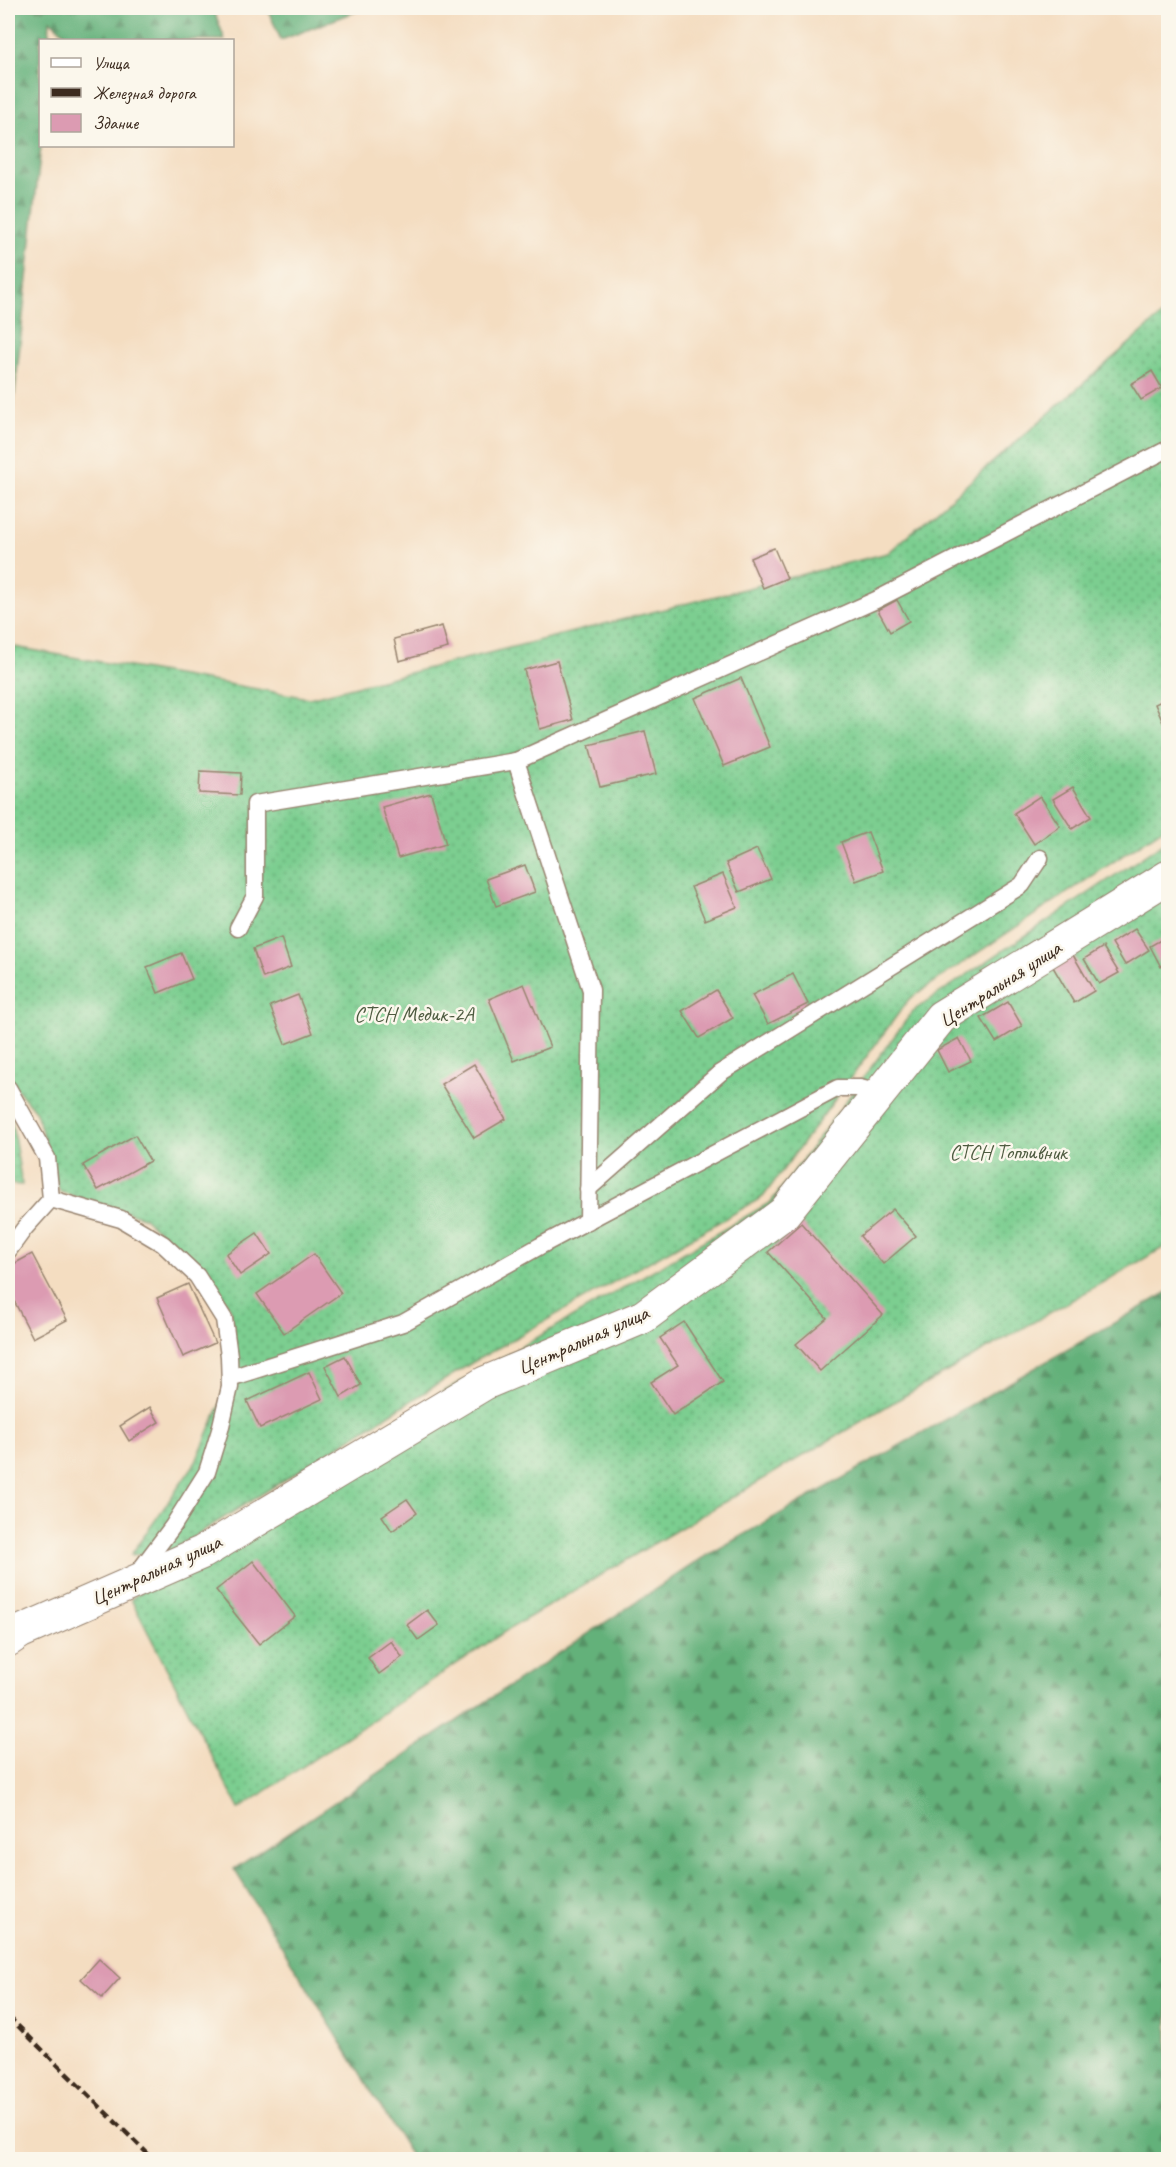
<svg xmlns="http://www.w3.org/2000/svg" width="1176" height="2167" viewBox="0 0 1176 2167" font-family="Caveat,sans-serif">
  <defs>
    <pattern id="forest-firs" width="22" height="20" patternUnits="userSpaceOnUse" patternTransform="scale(1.5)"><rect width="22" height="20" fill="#64b17a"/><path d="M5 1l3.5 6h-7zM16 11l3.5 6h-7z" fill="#549063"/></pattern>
    <pattern id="garden-dots" width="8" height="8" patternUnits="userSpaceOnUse" patternTransform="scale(1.5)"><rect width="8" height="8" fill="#7bce90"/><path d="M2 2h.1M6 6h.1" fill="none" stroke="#66a775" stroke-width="1.8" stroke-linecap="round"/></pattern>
  </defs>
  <rect width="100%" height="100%" fill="#fbf7ec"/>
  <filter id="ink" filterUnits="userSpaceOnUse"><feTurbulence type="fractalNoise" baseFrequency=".0167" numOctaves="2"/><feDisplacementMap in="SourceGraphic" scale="12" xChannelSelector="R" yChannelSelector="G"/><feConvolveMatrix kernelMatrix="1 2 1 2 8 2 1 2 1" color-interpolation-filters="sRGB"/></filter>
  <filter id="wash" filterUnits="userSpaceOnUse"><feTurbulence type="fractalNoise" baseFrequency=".008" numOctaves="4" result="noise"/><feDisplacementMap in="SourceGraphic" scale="24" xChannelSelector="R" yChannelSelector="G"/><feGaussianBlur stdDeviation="1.35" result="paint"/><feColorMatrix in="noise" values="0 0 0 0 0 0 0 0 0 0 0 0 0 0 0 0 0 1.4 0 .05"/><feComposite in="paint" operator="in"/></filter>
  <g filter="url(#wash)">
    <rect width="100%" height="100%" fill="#f4ddc1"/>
    <g fill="url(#forest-firs)" stroke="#506e4c" stroke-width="1.5">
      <path d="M 8,8 L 213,8 L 225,40 L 72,40 L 50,20 L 49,40 L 40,40 L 41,146 L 13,411 L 8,419 Z"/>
      <path d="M 267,8 L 365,8 L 281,40 Z"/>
      <path d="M 1168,1292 L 1168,2159 L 413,2159 L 234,1869 L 701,1559 Z"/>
    </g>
    <g fill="url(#garden-dots)" stroke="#5b7c57" stroke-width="1.5">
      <path d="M 1168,310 L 1168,825 L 909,999 L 763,1197 L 473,1362 L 169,1552 L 131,1555 L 196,1462 L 237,1364 L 231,1309 L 205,1273 L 143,1217 L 60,1192 L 36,1112 L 8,1078 L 8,646 L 309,698 L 888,553 Z"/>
      <path d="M 1168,840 L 1168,1245 L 894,1402 L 509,1629 L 239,1809 L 131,1599 L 314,1467 L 771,1202 L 913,1011 Z"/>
      <path d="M 8,1106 L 10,1110 L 22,1185 L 8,1184 Z"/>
    </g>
    <g id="blocks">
      <g fill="#dc9bb2">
        <path d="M 1152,371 L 1162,388 L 1141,400 L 1131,384 Z"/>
        <path d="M 774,548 L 787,578 L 763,588 L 750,558 Z"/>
        <path d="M 897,600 L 909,621 L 890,632 L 878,610 Z"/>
        <path d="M 442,626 L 448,648 L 399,661 L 394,639 Z"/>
        <path d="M 557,661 L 573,720 L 540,729 L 524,670 Z"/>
        <path d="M 741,678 L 770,747 L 724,766 L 695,698 Z"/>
        <path d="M 1168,698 L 1168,734 L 1155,704 Z"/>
        <path d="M 645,731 L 656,774 L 600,787 L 589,745 Z"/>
        <path d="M 200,771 L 241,773 L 240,795 L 199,793 Z"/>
        <path d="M 1073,787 L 1091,817 L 1072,829 L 1053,799 Z"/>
        <path d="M 431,793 L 446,844 L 398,858 L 382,807 Z"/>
        <path d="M 1040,796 L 1060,826 L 1034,844 L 1014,813 Z"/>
        <path d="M 868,832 L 883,871 L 856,881 L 841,842 Z"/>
        <path d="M 757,849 L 771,879 L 739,892 L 726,863 Z"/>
        <path d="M 525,865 L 535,892 L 496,906 L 486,879 Z"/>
        <path d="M 723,874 L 737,907 L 705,920 L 691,887 Z"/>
        <path d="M 1135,929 L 1149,950 L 1125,965 L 1112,943 Z"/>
        <path d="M 281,938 L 291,967 L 263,978 L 253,949 Z"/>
        <path d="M 1164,938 L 1168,947 L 1168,963 L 1161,967 L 1150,946 Z"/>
        <path d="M 1103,947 L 1119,973 L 1099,984 L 1084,959 Z"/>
        <path d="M 181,953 L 192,979 L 158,993 L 147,967 Z"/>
        <path d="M 1073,955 L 1094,991 L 1074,1003 L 1053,967 Z"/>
        <path d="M 793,974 L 808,1004 L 768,1024 L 752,995 Z"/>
        <path d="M 524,984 L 550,1047 L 514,1061 L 489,999 Z"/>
        <path d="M 716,990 L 733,1018 L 699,1038 L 682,1011 Z"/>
        <path d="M 298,995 L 313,1033 L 285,1044 L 270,1006 Z"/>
        <path d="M 1008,1002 L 1022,1026 L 996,1042 L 981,1018 Z"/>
        <path d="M 959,1038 L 971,1061 L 948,1072 L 937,1050 Z"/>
        <path d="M 474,1064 L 506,1119 L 474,1138 L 441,1084 Z"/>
        <path d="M 135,1135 L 150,1161 L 98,1190 L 83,1165 Z"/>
        <path d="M 893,1209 L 916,1236 L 883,1264 L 860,1236 Z"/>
        <path d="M 801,1223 L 883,1315 L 820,1371 L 796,1344 L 827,1318 L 768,1252 Z"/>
        <path d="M 257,1233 L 271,1254 L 240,1275 L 226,1254 Z"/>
        <path d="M 32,1254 L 67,1320 L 33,1338 L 8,1289 L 8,1267 Z"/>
        <path d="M 314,1254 L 341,1293 L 284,1333 L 257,1294 Z"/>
        <path d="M 188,1284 L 215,1343 L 183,1357 L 157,1298 Z"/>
        <path d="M 684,1322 L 723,1382 L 673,1415 L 651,1382 L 678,1365 L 660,1338 Z"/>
        <path d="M 345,1356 L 361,1385 L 341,1397 L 325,1366 Z"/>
        <path d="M 309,1372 L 322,1399 L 260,1428 L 247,1401 Z"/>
        <path d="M 150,1407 L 159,1422 L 129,1441 L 120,1426 Z"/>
        <path d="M 407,1499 L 417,1513 L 392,1531 L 382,1516 Z"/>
        <path d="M 253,1561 L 295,1616 L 259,1644 L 216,1590 Z"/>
        <path d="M 427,1610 L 439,1625 L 418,1640 L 407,1625 Z"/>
        <path d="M 391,1641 L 402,1657 L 379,1674 L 368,1658 Z"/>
        <path d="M 99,1959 L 120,1978 L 102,1998 L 81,1979 Z"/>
      </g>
    </g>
  </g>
  <g filter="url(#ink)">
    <use href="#blocks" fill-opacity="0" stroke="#988470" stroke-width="1.5"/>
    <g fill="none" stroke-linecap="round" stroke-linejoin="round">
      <defs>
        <g id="service">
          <path d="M 238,928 L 255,896 L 255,804 L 516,761"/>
          <path d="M 8,1088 L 47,1158 L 51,1199 L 24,1229 L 8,1251"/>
          <path d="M 588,1189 L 720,1073 L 1022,885 L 1040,858"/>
          <path d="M 51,1199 L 121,1219 L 163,1244 L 197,1276 L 224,1319 L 229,1356 L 230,1387 L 220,1430 L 207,1472 L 173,1526 L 137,1574"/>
          <path d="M 588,1221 L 591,990 L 516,761 L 876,600 L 1168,449"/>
          <path d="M 230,1378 L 403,1323 L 540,1246 L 838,1088 L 860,1088 L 880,1093"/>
        </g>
        <path id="minor" d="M 8,1640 L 20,1632 L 203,1552 L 485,1383 L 643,1317 L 784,1213 L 941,1017 L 1168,877"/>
      </defs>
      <use href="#service" stroke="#988470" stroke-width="19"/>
      <use href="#minor" stroke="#988470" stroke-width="35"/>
      <use href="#service" stroke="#fff" stroke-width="16"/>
      <use href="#minor" stroke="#fff" stroke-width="33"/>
      <path stroke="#3b2a1e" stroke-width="4.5" stroke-dasharray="9 4.5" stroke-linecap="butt" d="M 8,2016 L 154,2160"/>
    </g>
  </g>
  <g text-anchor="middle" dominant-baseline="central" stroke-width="5" stroke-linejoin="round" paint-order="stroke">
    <g font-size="21" fill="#3b2a1e" stroke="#fbf7ec">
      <text transform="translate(1000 984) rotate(-33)">Центральная улица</text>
      <text transform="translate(583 1340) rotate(-24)">Центральная улица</text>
      <text transform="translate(156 1570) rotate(-25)">Центральная улица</text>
    </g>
    <g font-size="21" fill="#4e5b40" stroke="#fbf7ec">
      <text x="414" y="1014">СТСН Медик-2А</text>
      <text x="1008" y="1152">СТСН Топливник</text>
    </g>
  </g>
  <rect width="1176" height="2167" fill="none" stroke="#fbf7ec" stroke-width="30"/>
  <rect x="39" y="39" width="195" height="108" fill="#fbf7ec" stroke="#aea59a" stroke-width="1.5"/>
  <rect x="51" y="58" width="30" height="9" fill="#ffffff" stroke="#aea59a" stroke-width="1.5"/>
  <text x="93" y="69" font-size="18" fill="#3b2a1e">Улица</text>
  <rect x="51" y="88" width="30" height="9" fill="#3b2a1e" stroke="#aea59a" stroke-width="1.5"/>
  <text x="93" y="99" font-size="18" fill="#3b2a1e">Железная дорога</text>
  <rect x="51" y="114" width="30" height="18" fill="#dc9bb2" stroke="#aea59a" stroke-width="1.5"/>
  <text x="93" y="129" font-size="18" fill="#3b2a1e">Здание</text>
</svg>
